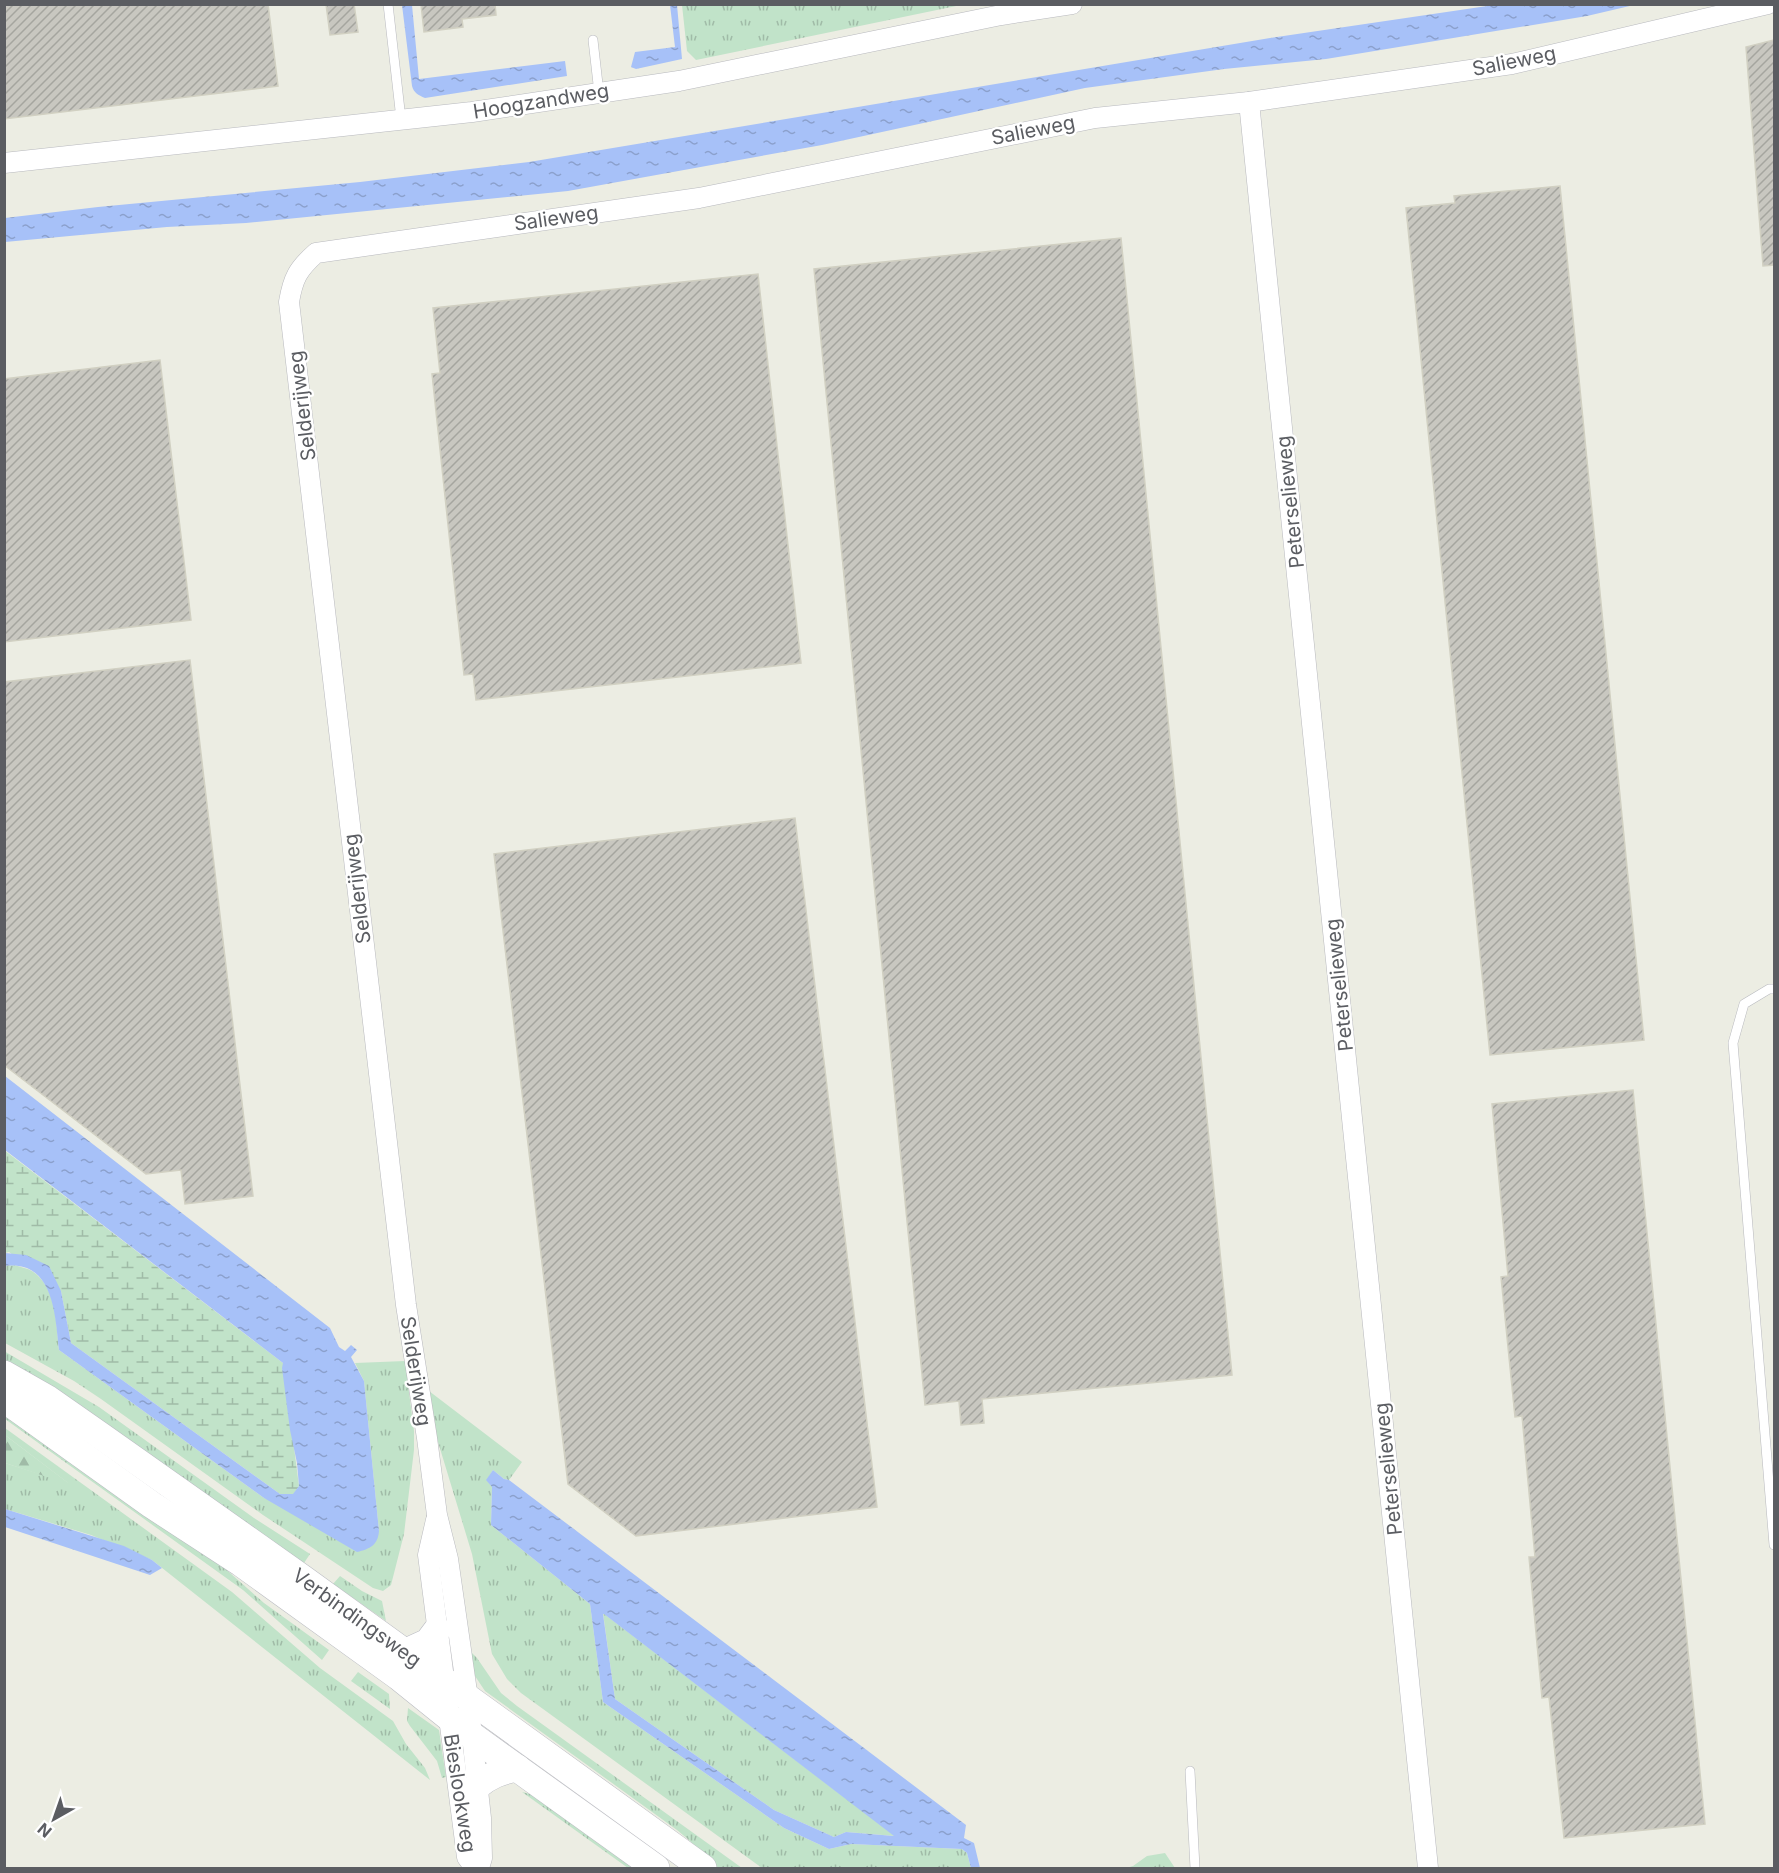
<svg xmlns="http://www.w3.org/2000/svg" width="1779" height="1873" viewBox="0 0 1779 1873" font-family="Inter,sans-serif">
  <defs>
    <pattern id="grass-tufts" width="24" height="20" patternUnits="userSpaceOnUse" patternTransform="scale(1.5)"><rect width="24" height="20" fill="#c1e3c9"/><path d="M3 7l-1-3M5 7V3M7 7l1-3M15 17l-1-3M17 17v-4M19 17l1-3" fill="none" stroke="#a0bba7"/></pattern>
    <pattern id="forest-firs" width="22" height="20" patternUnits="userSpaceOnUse" patternTransform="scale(1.5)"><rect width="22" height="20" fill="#c1e3c9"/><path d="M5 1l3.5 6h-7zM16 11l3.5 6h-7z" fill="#a0bba7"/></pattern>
    <pattern id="wetland-marsh" width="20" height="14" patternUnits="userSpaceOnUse" patternTransform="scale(1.5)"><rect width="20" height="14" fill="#c1e3c9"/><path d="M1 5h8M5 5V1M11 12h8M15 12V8" fill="none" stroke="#a0bba7"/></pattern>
    <pattern id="water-ripples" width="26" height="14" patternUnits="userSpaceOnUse" patternTransform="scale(1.5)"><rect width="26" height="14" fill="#a7c1f8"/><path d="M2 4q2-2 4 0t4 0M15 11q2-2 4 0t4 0" fill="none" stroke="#8ba0cc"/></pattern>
    <pattern id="building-hatch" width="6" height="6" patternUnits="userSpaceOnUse" patternTransform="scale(1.5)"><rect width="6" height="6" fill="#c8c7c0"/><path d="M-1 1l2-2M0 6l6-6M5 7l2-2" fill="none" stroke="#a5a59f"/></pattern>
  </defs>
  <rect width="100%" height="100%" fill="#ecede3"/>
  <g fill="url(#grass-tufts)">
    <path d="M 682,5 L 682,4 L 961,5 L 696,60 L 687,51 Z"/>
    <path d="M 14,1265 C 20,1267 27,1268 32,1271 C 57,1287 56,1324 59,1350 L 264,1498 L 379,1531 L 364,1381 L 355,1363 L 405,1361 L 414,1431 L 414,1450 L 404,1534 L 391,1585 L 383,1591 L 373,1588 L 263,1515 L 101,1399 L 74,1381 L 5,1343 L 4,1266 Z"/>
    <path d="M 4,1351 L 99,1407 L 254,1518 L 310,1554 L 304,1563 L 5,1367 Z"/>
    <path d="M 429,1391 L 522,1462 L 509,1480 L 504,1479 L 493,1470 L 487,1480 L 492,1487 L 491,1525 L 590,1604 L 603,1702 L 784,1828 L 829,1849 L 851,1844 L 962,1849 L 967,1853 L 971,1868 L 762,1868 L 521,1693 L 507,1679 L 492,1654 L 472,1554 L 435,1432 Z"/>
    <path d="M 5,1406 L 212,1557 L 264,1603 L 329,1650 L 322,1660 L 243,1590 L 5,1419 Z"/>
    <path d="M 5,1428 L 232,1592 L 320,1668 L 393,1721 L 406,1744 L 425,1768 L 430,1780 L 152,1560 L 91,1535 L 5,1509 L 5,1463 L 68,1483 L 5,1435 Z"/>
    <path d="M 340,1576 L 362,1591 L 382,1601 L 386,1621 L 333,1584 Z"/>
    <path d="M 603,1613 L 895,1836 L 846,1832 L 834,1837 L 774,1810 L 615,1699 Z"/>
    <path d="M 470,1651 L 477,1658 L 501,1693 L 517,1706 L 742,1868 L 715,1868 L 689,1840 L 677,1830 L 485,1691 L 475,1676 Z"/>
    <path d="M 358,1672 L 389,1694 L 390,1709 L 351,1681 Z"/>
    <path d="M 408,1708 L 439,1730 L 446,1777 L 442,1778 L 437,1761 L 410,1726 L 407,1721 Z"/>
    <path d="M 522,1792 L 534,1795 L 644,1868 L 628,1868 Z"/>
    <path d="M 1165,1853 L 1175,1868 L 1126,1868 L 1133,1866 L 1147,1856 Z"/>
  </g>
  <path fill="url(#forest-firs)" d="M 5,1435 L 71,1485 L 5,1463 Z"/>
  <path fill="url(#wetland-marsh)" d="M 4,1150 L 283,1363 L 299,1486 L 294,1494 L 280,1494 L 71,1343 L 61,1291 L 9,1252 L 5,1253 Z"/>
  <g fill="url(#water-ripples)" fill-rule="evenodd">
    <path d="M 402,5 L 412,5 L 419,79 L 565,61 L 567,76 L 425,98 C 418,95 414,93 412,86 Z"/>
    <path d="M 670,5 L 677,5 L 682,59 L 636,69 L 631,67 L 635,52 L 675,47 Z"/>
    <path d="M 1494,5 L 1634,5 L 1587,16 L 1326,59 L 1224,69 L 1085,88 L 822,145 L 568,191 L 246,223 L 167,227 L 5,242 L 5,218 L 98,207 L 360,182 L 529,162 L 1270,38 Z"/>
    <path d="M 5,1076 L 330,1328 L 339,1347 L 345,1351 L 351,1345 L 357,1350 L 351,1357 L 364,1381 L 379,1531 C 378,1545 370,1549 357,1552 L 264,1498 L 59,1350 C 55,1315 54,1260 5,1266 L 5,1253 L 26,1255 L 49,1266 L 61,1291 L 71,1343 L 280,1494 L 293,1494 L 299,1486 L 297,1463 L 290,1430 L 282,1368 L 283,1363 L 5,1150 Z"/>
    <path d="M 493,1470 L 504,1479 L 509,1480 L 966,1825 L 964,1838 L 974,1843 L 980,1868 L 971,1868 L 967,1853 L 962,1849 L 851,1844 L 829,1849 L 784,1828 L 603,1702 L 590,1604 L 491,1525 L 492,1487 L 486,1480 ZM 603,1614 L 604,1614 L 894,1836 L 846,1832 L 834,1837 L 774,1810 L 615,1699 Z"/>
    <path d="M 5,1509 L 124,1546 L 152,1560 L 162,1568 L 150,1575 L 5,1527 Z"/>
  </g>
  <g fill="url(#building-hatch)" stroke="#d1d0c2" stroke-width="1.5">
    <path d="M 4,4 L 268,4 L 278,86 L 4,119 Z"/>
    <path d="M 326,4 L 354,4 L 358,32 L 330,35 Z"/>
    <path d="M 421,4 L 495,4 L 496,15 L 462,19 L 463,27 L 424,32 Z"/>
    <path d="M 1774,40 L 1774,265 L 1763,266 L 1746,47 Z"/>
    <path d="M 1560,186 L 1644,1040 L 1490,1055 L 1406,208 L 1455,203 L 1454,196 Z"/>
    <path d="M 1121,238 L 1232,1375 L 982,1399 L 984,1423 L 961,1425 L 959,1401 L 925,1405 L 814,269 Z"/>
    <path d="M 758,274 L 801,663 L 476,700 L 473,674 L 464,675 L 432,374 L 440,373 L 433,308 Z"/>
    <path d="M 160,360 L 191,620 L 4,642 L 4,379 Z"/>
    <path d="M 190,660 L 253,1196 L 185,1204 L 181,1170 L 146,1174 L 4,1065 L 4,682 Z"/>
    <path d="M 795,818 L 877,1507 L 636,1536 L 568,1484 L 494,854 Z"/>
    <path d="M 1633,1090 L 1705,1824 L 1564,1838 L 1549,1697 L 1542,1698 L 1529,1557 L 1535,1557 L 1522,1416 L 1515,1417 L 1501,1277 L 1508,1276 L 1492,1104 Z"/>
  </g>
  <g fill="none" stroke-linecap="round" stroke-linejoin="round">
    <defs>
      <g id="lane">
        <path d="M 388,4 L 401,119"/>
        <path d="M 593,40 L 599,93"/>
        <path d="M 1774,989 L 1769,989 L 1744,1004 L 1733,1043 L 1774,1545"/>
        <path d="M 1190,1771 L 1195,1868"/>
      </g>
      <g id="street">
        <path d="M 1249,102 L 1428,1868"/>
        <path d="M 4,163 L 472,112 L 679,81 L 1001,15 L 1072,4"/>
        <path d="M 436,1520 L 428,1555 L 467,1857 L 475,1868"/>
        <path d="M 479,1868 L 482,1858 L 481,1818 L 468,1699 L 448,1559 L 437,1515 L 427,1438 L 406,1305 L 289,302 C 293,278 298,269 316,253 L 699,198 L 1095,118 L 1249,102 L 1512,64 L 1768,4"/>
      </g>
      <g id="secondary">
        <path id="s1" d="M 4,1374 L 48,1399 L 101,1436 L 302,1578 L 703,1868"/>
        <path d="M 4,1399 L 152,1505 L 241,1563 L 399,1677 L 471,1735 L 656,1868"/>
        <path d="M 404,1653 L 428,1642 L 437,1630"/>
        <path d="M 477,1786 C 490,1775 501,1771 517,1768"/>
      </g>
    </defs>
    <use href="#lane" stroke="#b8b9be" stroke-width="10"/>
    <use href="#street" stroke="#b8b9be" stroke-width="21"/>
    <use href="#secondary" stroke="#bbbcc3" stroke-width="28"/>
    <use href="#lane" stroke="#fff" stroke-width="9"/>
    <use href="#street" stroke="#fff" stroke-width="20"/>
    <use href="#secondary" stroke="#fff" stroke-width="27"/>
  </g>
  <g text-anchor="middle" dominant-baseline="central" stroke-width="4.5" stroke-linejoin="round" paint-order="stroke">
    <g font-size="20" fill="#5b5d62" stroke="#fff">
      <text transform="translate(1514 61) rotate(-11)">Salieweg</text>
      <text transform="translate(541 101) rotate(-9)">Hoogzandweg</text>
      <text transform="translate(1033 130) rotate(-11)">Salieweg</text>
      <text transform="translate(556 218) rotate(-8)">Salieweg</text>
      <text transform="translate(302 406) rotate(-97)">Selderijweg</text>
      <text transform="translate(1290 502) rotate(-96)">Peterselieweg</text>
      <text transform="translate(357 889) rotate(-97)">Selderijweg</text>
      <text transform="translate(1339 985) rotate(-96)">Peterselieweg</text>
      <text transform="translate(416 1371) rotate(81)">Selderijweg</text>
      <text transform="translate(1388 1469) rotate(-96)">Peterselieweg</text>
      <text stroke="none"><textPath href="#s1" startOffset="429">Verbindingsweg</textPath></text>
      <text transform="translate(460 1793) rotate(81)">Bieslookweg</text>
    </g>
  </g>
  <rect width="1779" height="1873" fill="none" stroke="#5b5d62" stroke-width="12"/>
  <g transform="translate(54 1819) rotate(220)" stroke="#ffffff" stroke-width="4.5" paint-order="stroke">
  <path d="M0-4.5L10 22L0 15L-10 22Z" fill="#5b5d62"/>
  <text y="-9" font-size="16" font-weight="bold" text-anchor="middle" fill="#5b5d62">N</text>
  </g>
</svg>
